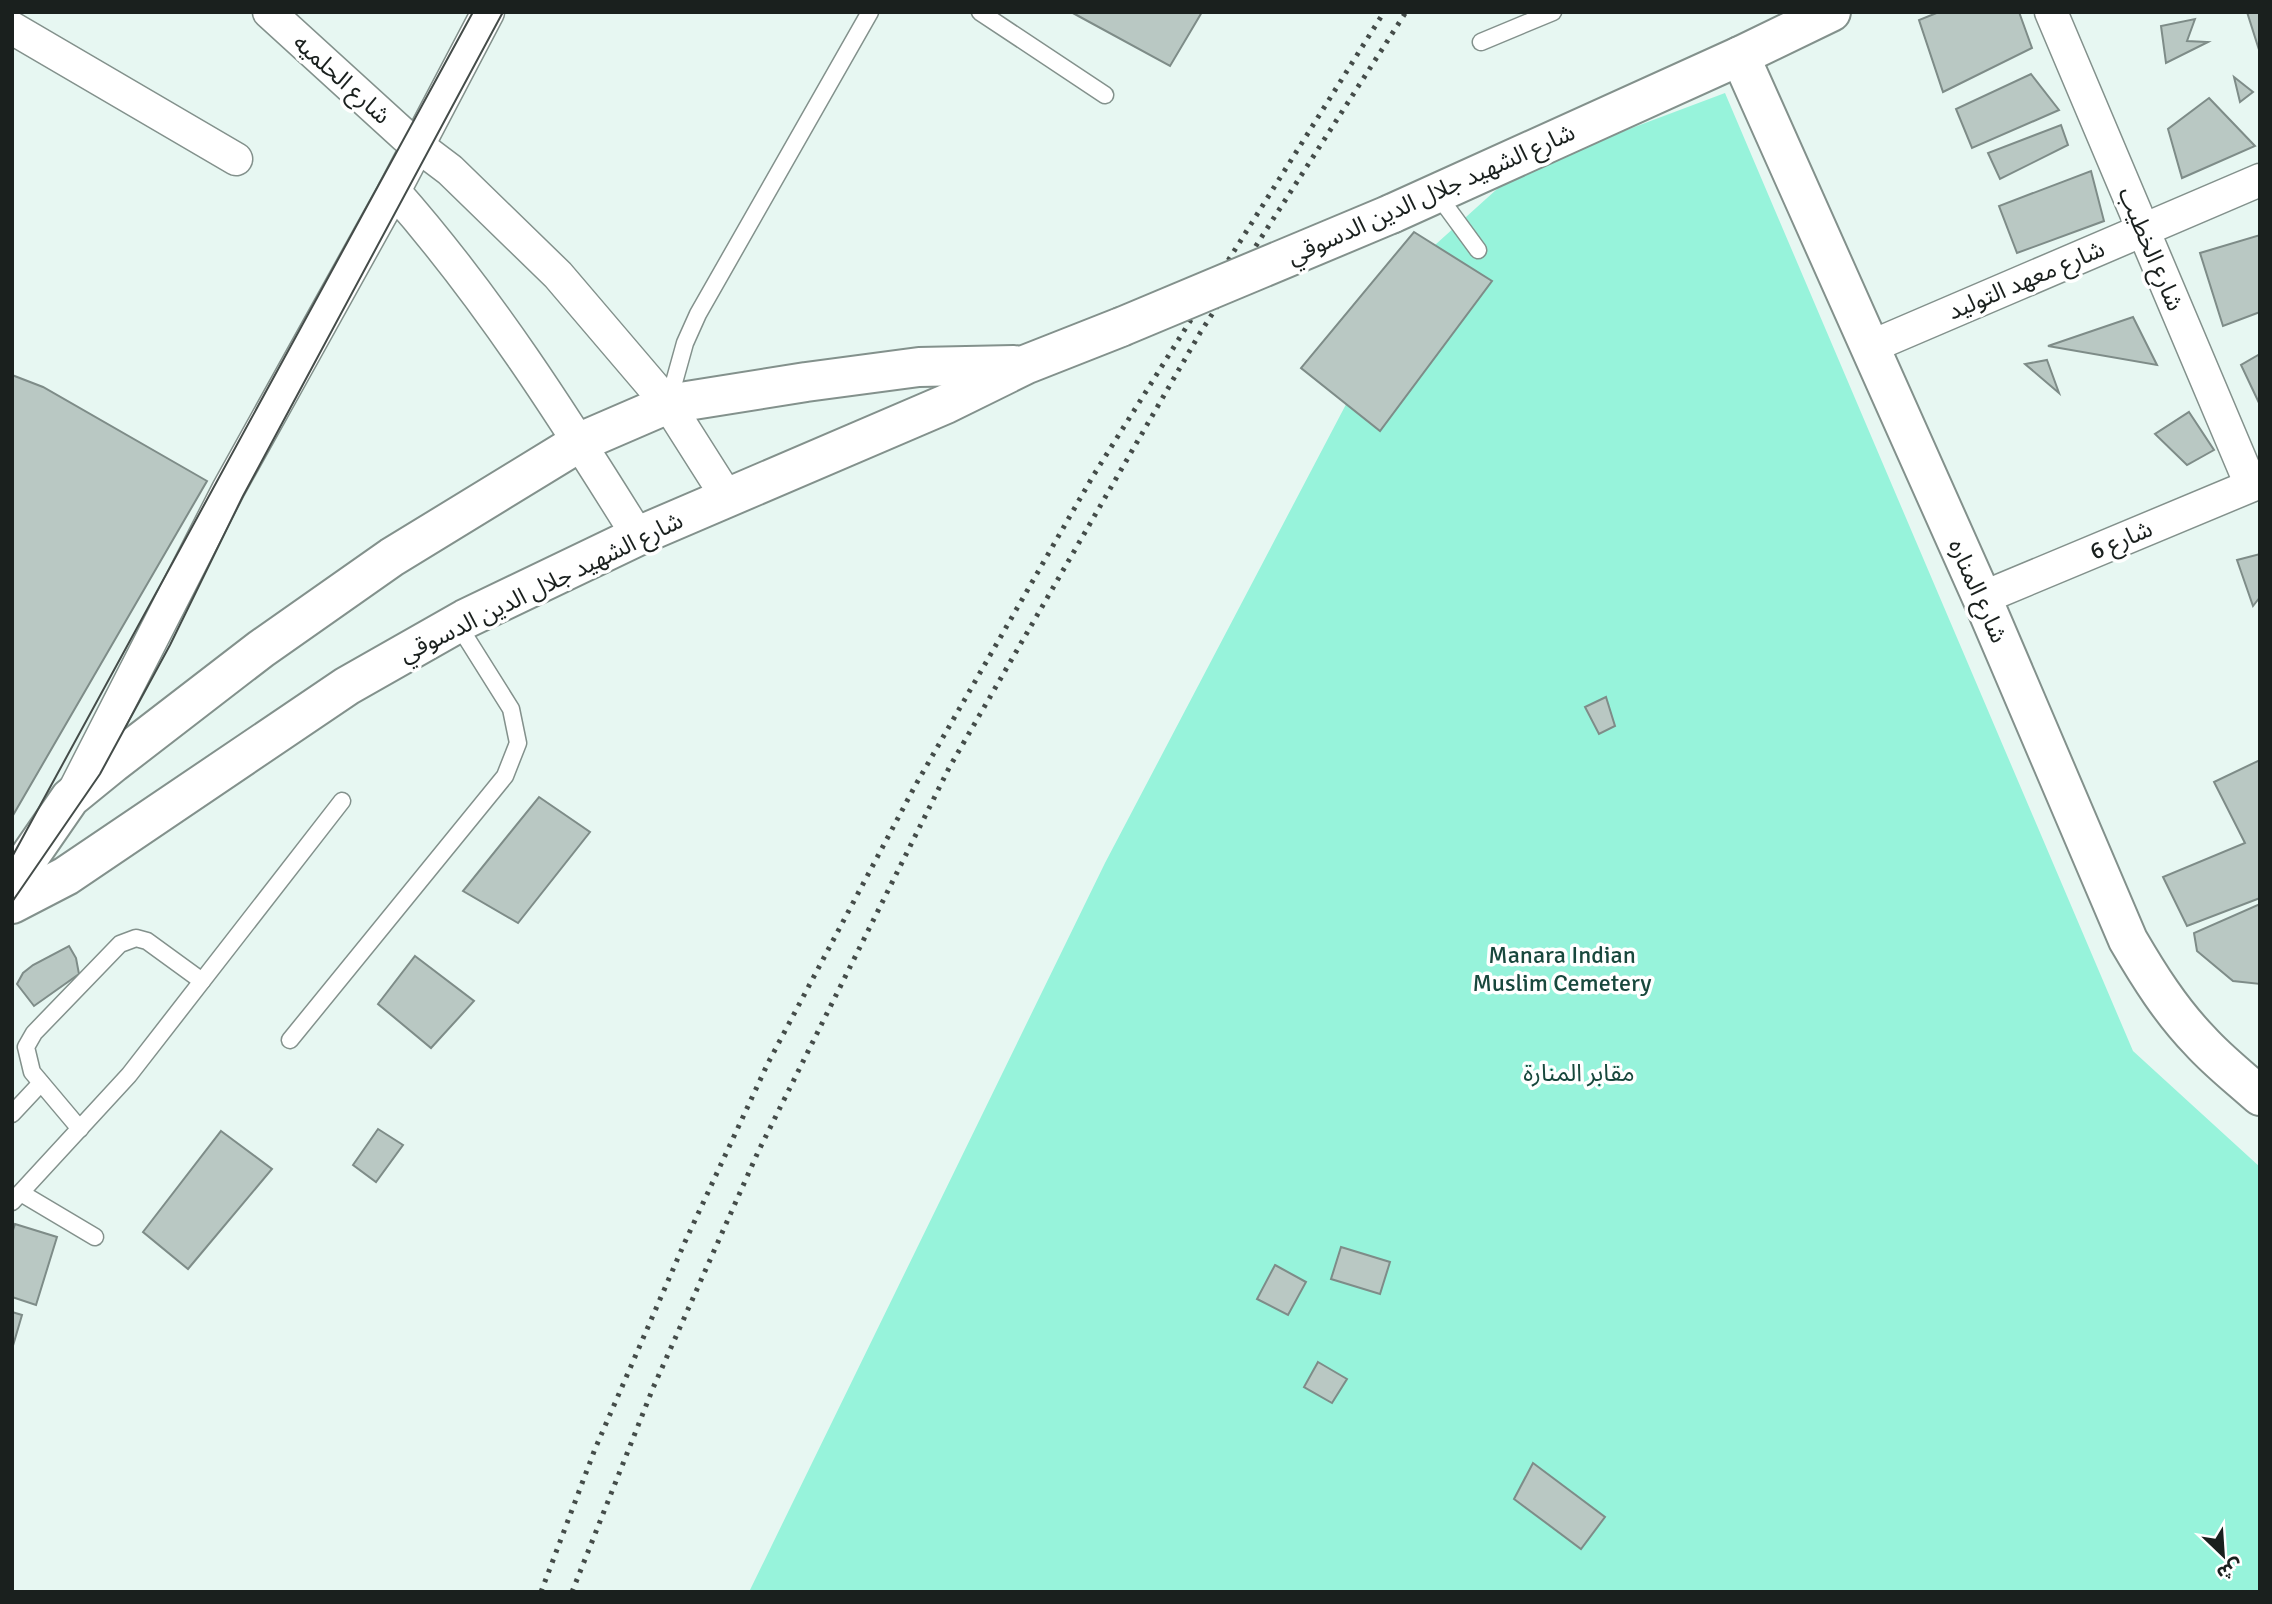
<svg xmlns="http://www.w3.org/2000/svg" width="2272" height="1604" viewBox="0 0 2272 1604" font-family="Signika,'Noto Sans Arabic',sans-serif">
  <rect width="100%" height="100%" fill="#e7f7f2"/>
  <path fill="#97f3db" d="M 1725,93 L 2133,1051 L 2260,1167 L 2260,1592 L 749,1592 L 1105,863 L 1425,254 L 1517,171 Z"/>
  <g fill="#b9c8c3" stroke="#7e8c88" stroke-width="2">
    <path d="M 1071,12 L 1202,12 L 1170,66 Z"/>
    <path d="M 1939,12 L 2019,12 L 2032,48 L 1943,92 L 1919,20 Z"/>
    <path d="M 2247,12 L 2260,12 L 2260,53 Z"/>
    <path d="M 2195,19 L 2187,41 L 2208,42 L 2166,63 L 2161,26 Z"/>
    <path d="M 2031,74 L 2059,110 L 1972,148 L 1956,109 Z"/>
    <path d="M 2234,77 L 2253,92 L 2240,102 Z"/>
    <path d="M 2209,98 L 2255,146 L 2182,178 L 2168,129 Z"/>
    <path d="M 2061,125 L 2068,145 L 2000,179 L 1988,153 Z"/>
    <path d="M 2091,171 L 2104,221 L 2017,253 L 1999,206 Z"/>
    <path d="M 1414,232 L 1492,281 L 1380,431 L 1301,368 Z"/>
    <path d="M 2260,235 L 2260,312 L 2223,326 L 2200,253 Z"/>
    <path d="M 2133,317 L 2157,365 L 2048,346 Z"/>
    <path d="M 2260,354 L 2260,405 L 2241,365 Z"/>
    <path d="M 2047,360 L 2059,393 L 2025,364 Z"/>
    <path d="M 12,375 L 43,387 L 207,481 L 12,817 Z"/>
    <path d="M 2189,412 L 2214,450 L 2187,465 L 2155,434 Z"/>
    <path d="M 2260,554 L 2260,597 L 2253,606 L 2237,560 Z"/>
    <path d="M 1606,697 L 1615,726 L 1599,734 L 1585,707 Z"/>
    <path d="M 2260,760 L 2260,898 L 2187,926 L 2163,877 L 2245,843 L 2214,782 Z"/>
    <path d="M 539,797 L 590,832 L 518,923 L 463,891 Z"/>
    <path d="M 2260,904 L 2260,984 L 2233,981 L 2197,951 L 2194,933 Z"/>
    <path d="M 69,946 L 76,958 L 79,974 L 34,1006 L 17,984 L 23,973 L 33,965 Z"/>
    <path d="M 415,956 L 474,1001 L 431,1048 L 378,1004 Z"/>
    <path d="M 378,1129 L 403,1145 L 376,1182 L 353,1165 Z"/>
    <path d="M 221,1131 L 272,1169 L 188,1269 L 143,1232 Z"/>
    <path d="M 15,1224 L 57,1237 L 36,1305 L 12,1297 L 12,1233 Z"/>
    <path d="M 1341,1247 L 1390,1262 L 1380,1294 L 1331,1279 Z"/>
    <path d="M 1275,1265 L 1306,1282 L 1288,1315 L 1257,1299 Z"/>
    <path d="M 12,1312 L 22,1315 L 12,1349 Z"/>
    <path d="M 1318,1362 L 1347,1379 L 1332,1403 L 1304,1387 Z"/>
    <path d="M 1533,1463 L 1605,1517 L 1581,1549 L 1514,1499 Z"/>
  </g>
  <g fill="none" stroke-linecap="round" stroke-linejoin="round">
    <defs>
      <g id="service">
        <path d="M 980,12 L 1105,95"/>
        <path d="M 1481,42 L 1553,12"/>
        <path d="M 1437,194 L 1478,250"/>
        <path d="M 668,404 L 685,343 L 698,314 L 870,12"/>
        <path d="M 290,1040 L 505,776 L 518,743 L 511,709 L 457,623"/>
        <path d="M 12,1114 L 41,1083"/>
        <path d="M 80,1129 L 32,1072 L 26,1047 L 34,1033 L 120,944 L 136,938 L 147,941 L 202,981"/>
        <path d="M 21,1193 L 95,1237"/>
        <path d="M 12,1202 L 129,1075 L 342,801"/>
      </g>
      <g id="minor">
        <path d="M 269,12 L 405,136 L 450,170 L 558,275 L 668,404 L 727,497"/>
        <path d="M 2051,12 L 2251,485"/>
        <path d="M 12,28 L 236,159"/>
        <path d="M 394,191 C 487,296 564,417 638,536"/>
        <path d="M 1870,347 L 2260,180"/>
        <path d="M 1982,598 L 2260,482"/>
        <path d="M 73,793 L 228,490 L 394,191 L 488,12"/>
      </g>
      <path id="tertiary" d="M 1740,56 L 1982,598 L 2128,940 C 2149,976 2171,1011 2200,1041 C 2218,1061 2240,1078 2260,1096"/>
      <g id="secondary">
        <path d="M 1391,214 L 1740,56 L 1831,12"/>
        <path d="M 12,882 L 70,798 L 113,763 L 261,649 L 392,557 L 580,442 L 668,404 L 806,382 L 919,367 L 1014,365"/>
        <path d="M 12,904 L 66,876 L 347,686 L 465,619 L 638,536 L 946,404 L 1027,364 L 1121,327"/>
      </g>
    </defs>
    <use href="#service" stroke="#83918c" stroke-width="19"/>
    <use href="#minor" stroke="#83918c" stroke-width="35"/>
    <use href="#tertiary" stroke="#83918c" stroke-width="42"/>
    <use href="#secondary" stroke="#83918c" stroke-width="42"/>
    <use href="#service" stroke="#fff" stroke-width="16"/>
    <use href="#minor" stroke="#fff" stroke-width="32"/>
    <use href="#tertiary" stroke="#fff" stroke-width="38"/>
    <use href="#secondary" stroke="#fff" stroke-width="38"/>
    <g stroke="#444c49" stroke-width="2">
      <path d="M 12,857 L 473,12"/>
      <path d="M 12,902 L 100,774 L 170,645 L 243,496 L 503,12"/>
    </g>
    <g stroke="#444c49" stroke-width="5" stroke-dasharray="3.5 7" stroke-linecap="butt">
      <path d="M 541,1592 L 595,1449 L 684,1244 L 768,1063 L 915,786 L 1093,476 L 1384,12"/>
      <path d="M 572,1592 L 653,1388 L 758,1152 L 949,768 L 1200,333 L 1406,12"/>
    </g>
    <defs>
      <path id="secondary-bridge" d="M 1121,327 L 1391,214"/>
    </defs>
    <use href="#secondary-bridge" stroke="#83918c" stroke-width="42" stroke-linecap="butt"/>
    <use href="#secondary-bridge" stroke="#fff" stroke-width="38"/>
  </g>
  <g text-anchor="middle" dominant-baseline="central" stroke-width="7" stroke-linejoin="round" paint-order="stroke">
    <g font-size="24" fill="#1a201e" stroke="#fff">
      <text transform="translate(342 79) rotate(42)">شارع الحلميه</text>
      <text transform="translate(1431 194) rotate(-24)">شارع الشهيد جلال الدين الدسوقي</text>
      <text transform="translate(2151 249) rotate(67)">شارع الخطيب</text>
      <text transform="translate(2026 280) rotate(-23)">شارع معهد التوليد</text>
      <text transform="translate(2121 540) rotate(-23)">شارع 6</text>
      <text transform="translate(541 587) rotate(-26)">شارع الشهيد جلال الدين الدسوقي</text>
      <text transform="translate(1978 591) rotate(66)">شارع المناره</text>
    </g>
    <g font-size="24" fill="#18483d" stroke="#fff">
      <text x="1562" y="955">Manara Indian<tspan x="1562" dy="28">Muslim Cemetery</tspan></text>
      <text x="1579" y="1073">مقابر المنارة</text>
    </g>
  </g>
  <rect width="2272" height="1604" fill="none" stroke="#1a201e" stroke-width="28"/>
  <g transform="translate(2223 1555) rotate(155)" stroke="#ffffff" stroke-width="5" paint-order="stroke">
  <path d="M0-5L12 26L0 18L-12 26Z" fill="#1a201e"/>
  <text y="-10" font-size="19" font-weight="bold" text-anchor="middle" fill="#1a201e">ش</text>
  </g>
</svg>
